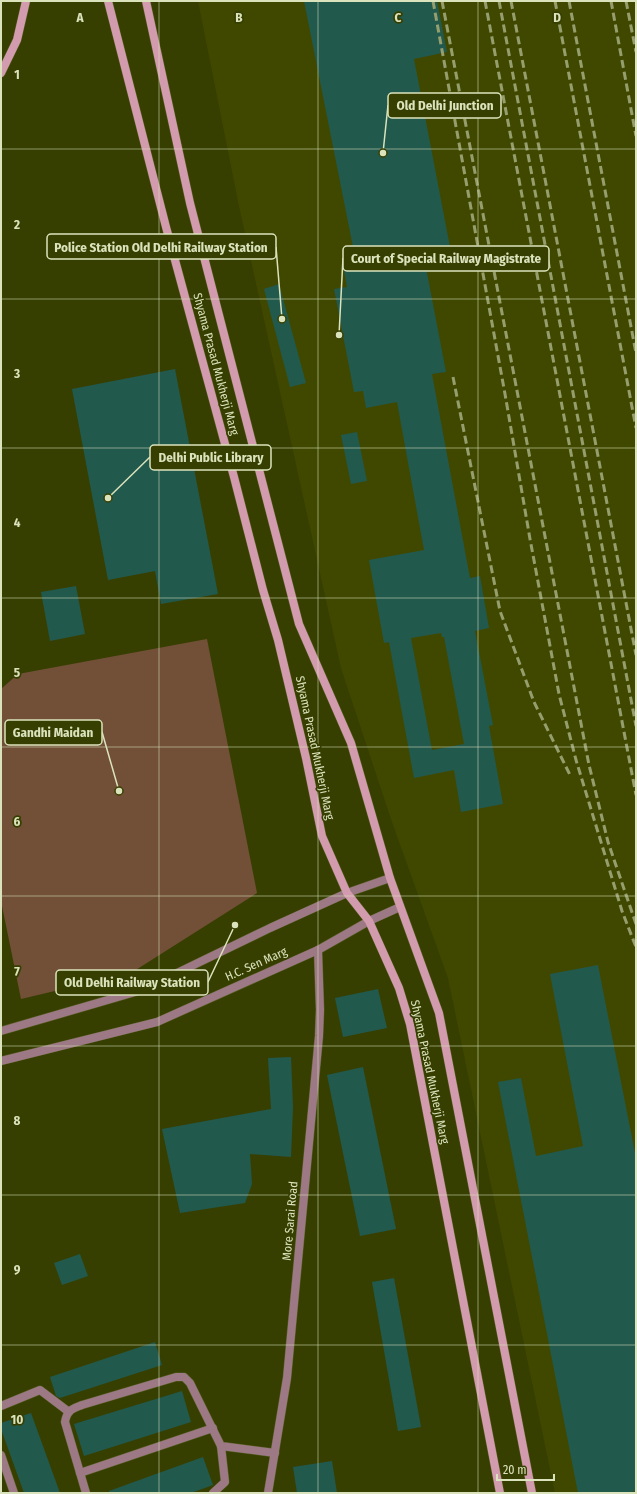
<svg xmlns="http://www.w3.org/2000/svg" width="637" height="1494" viewBox="0 0 637 1494" font-family="'Fira Sans Condensed',sans-serif">
  <rect width="100%" height="100%" fill="#373f00"/>
  <path fill="#404800" d="M 198,1 L 636,1 L 636,1493 L 555,1493 L 448,978 L 392,822 L 341,668 L 239,206 Z"/>
  <path fill="#725037" d="M 207,639 L 257,893 L 131,973 L 21,999 L 1,901 L 1,689 L 18,674 Z"/>
  <g fill="#22594d" fill-rule="evenodd">
    <path d="M 304,1 L 437,1 L 447,52 L 414,59 L 450,247 L 423,252 L 446,372 L 432,374 L 470,578 L 480,576 L 489,628 L 475,631 L 493,725 L 489,726 L 503,804 L 461,812 L 454,770 L 414,778 L 389,642 L 384,643 L 369,560 L 424,550 L 397,402 L 366,408 L 363,391 L 354,392 L 334,289 L 347,287 L 344,270 L 357,267 ZM 441,633 L 442,637 L 444,637 L 464,744 L 432,750 L 411,638 Z"/>
    <path d="M 279,284 L 306,383 L 290,387 L 264,289 Z"/>
    <path d="M 175,369 L 218,594 L 161,604 L 155,571 L 108,580 L 72,389 Z"/>
    <path d="M 357,432 L 367,481 L 351,484 L 341,435 Z"/>
    <path d="M 76,586 L 85,634 L 50,641 L 41,592 Z"/>
    <path d="M 598,965 L 636,1158 L 636,1491 L 626,1493 L 578,1493 L 498,1082 L 521,1078 L 536,1156 L 583,1146 L 550,974 Z"/>
    <path d="M 378,989 L 387,1028 L 343,1037 L 335,998 Z"/>
    <path d="M 291,1057 L 293,1107 L 291,1157 L 250,1154 L 252,1184 L 245,1203 L 180,1213 L 162,1129 L 271,1109 L 268,1058 Z"/>
    <path d="M 363,1067 L 396,1229 L 360,1236 L 327,1075 Z"/>
    <path d="M 80,1254 L 88,1276 L 62,1285 L 54,1263 Z"/>
    <path d="M 394,1278 L 421,1427 L 398,1431 L 372,1282 Z"/>
    <path d="M 155,1342 L 162,1365 L 60,1398 L 56,1396 L 50,1377 Z"/>
    <path d="M 182,1391 L 191,1422 L 84,1456 L 74,1424 Z"/>
    <path d="M 31,1413 L 60,1493 L 24,1493 L 1,1429 L 1,1423 Z"/>
    <path d="M 203,1457 L 213,1485 L 191,1493 L 109,1493 L 109,1491 Z"/>
    <path d="M 332,1461 L 337,1493 L 297,1493 L 293,1467 Z"/>
  </g>
  <g fill="none" stroke-linecap="round" stroke-linejoin="round">
    <defs>
      <g id="street">
        <path d="M 1,1031 L 142,990 L 270,928 L 347,893 L 390,878"/>
        <path d="M 1,1061 L 157,1022 L 318,950 L 369,921 L 400,907"/>
        <path d="M 1,1406 L 40,1390 L 69,1412"/>
        <path d="M 1,1455 L 14,1493"/>
        <path d="M 80,1473 L 213,1428"/>
        <path d="M 86,1493 L 65,1422 C 67,1410 72,1409 82,1405 L 176,1377 L 184,1377 L 190,1383 L 221,1446 L 275,1453"/>
        <path d="M 213,1493 L 225,1482 L 221,1446"/>
        <path d="M 268,1493 L 287,1378 L 319,1036 L 320,1010 L 318,950"/>
      </g>
      <g id="secondary">
        <path d="M 108,1 L 166,227 L 234,477 L 263,590 L 278,640 L 306,758 L 322,836 L 347,893 L 369,921 L 399,988 L 410,1024 L 500,1493"/>
        <path d="M 146,1 L 190,203 L 299,624 L 351,743 L 390,878 L 439,1013 L 532,1493"/>
        <path d="M 1,73 L 17,40 L 26,1"/>
      </g>
    </defs>
    <use href="#street" stroke="#555d22" stroke-width="9"/>
    <use href="#secondary" stroke="#555d22" stroke-width="9"/>
    <use href="#street" stroke="#9c7984" stroke-width="8"/>
    <use href="#secondary" stroke="#d39cae" stroke-width="8"/>
    <g stroke="#969e6e" stroke-width="3" stroke-dasharray="8 4" stroke-linecap="butt">
      <path d="M 433,1 L 505,394 L 530,539 L 559,694 L 576,760 L 622,911 L 636,947"/>
      <path d="M 442,1 L 589,765 L 608,842 L 636,924"/>
      <path d="M 485,1 L 636,795"/>
      <path d="M 499,1 L 636,726"/>
      <path d="M 511,1 L 636,655"/>
      <path d="M 555,1 L 636,428"/>
      <path d="M 569,1 L 636,353"/>
      <path d="M 611,1 L 636,136"/>
      <path d="M 626,1 L 636,52"/>
      <path d="M 453,377 L 500,611 L 534,702 L 571,777"/>
    </g>
  </g>
  <path fill="none" stroke="#dbe3bd" stroke-width="1" stroke-opacity="0.55" d="M 159,1 L 159,1493M 318,1 L 318,1493M 478,1 L 478,1493M 1,149 L 636,149M 1,299 L 636,299M 1,448 L 636,448M 1,598 L 636,598M 1,747 L 636,747M 1,896 L 636,896M 1,1046 L 636,1046M 1,1195 L 636,1195M 1,1345 L 636,1345"/>
  <g text-anchor="middle" dominant-baseline="central" stroke-width="3.5" stroke-linejoin="round" paint-order="stroke">
    <g font-size="12" fill="#dbe3bd" stroke="#373f00">
      <text transform="translate(216 364) rotate(75)">Shyama Prasad Mukherji Marg</text>
      <text transform="translate(315 748) rotate(78)">Shyama Prasad Mukherji Marg</text>
      <text transform="translate(256 964) rotate(-24)">H.C. Sen Marg</text>
      <text transform="translate(430 1072) rotate(78)">Shyama Prasad Mukherji Marg</text>
      <text transform="translate(290 1221) rotate(-85)">More Sarai Road</text>
    </g>
  </g>
  <g font-size="13" text-anchor="middle" font-weight="bold" fill="#dbe3bd" stroke="#373f00" stroke-width="3.5" stroke-linejoin="round" paint-order="stroke">
    <text x="80" y="22">A</text>
    <text x="239" y="22">B</text>
    <text x="398" y="22">C</text>
    <text x="557" y="22">D</text>
    <text x="17" y="79">1</text>
    <text x="17" y="229">2</text>
    <text x="17" y="378">3</text>
    <text x="17" y="527">4</text>
    <text x="17" y="677">5</text>
    <text x="17" y="826">6</text>
    <text x="17" y="976">7</text>
    <text x="17" y="1125">8</text>
    <text x="17" y="1274">9</text>
    <text x="17" y="1424">10</text>
  </g>
  <path fill="none" stroke="#dbe3bd" stroke-width="1.5" d="M383 153L388 105M282 319L276 247M339 335L343 258M108 498L150 457M119 791L102 732M235 925L208 982"/>
  <g fill="#dbe3bd" stroke="#373f00" stroke-width="1.5">
    <circle cx="383" cy="153" r="4"/>
    <circle cx="282" cy="319" r="4"/>
    <circle cx="339" cy="335" r="4"/>
    <circle cx="108" cy="498" r="4"/>
    <circle cx="119" cy="791" r="4"/>
    <circle cx="235" cy="925" r="4"/>
  </g>
  <g fill="#373f00" stroke="#dbe3bd" stroke-width="1.5">
    <rect x="388" y="93" width="113" height="25" rx="4"/>
    <rect x="47" y="234" width="229" height="25" rx="4"/>
    <rect x="343" y="246" width="206" height="25" rx="4"/>
    <rect x="150" y="445" width="121" height="25" rx="4"/>
    <rect x="5" y="720" width="97" height="25" rx="4"/>
    <rect x="56" y="970" width="152" height="25" rx="4"/>
  </g>
  <g font-size="13" text-anchor="middle" font-weight="bold" fill="#dbe3bd">
    <text x="445" y="110">Old Delhi Junction</text>
    <text x="161" y="252">Police Station Old Delhi Railway Station</text>
    <text x="446" y="263">Court of Special Railway Magistrate</text>
    <text x="211" y="462">Delhi Public Library</text>
    <text x="53" y="737">Gandhi Maidan</text>
    <text x="132" y="987">Old Delhi Railway Station</text>
  </g>
  <rect width="637" height="1494" fill="none" stroke="#dbe3bd" stroke-width="4"/>
  <path d="M497 1474v6h57v-6" fill="none" stroke="#dbe3bd" stroke-width="2"/>
  <text x="503" y="1474" font-size="12" fill="#dbe3bd" stroke="#373f00" stroke-width="3" paint-order="stroke">20 m</text>
</svg>
